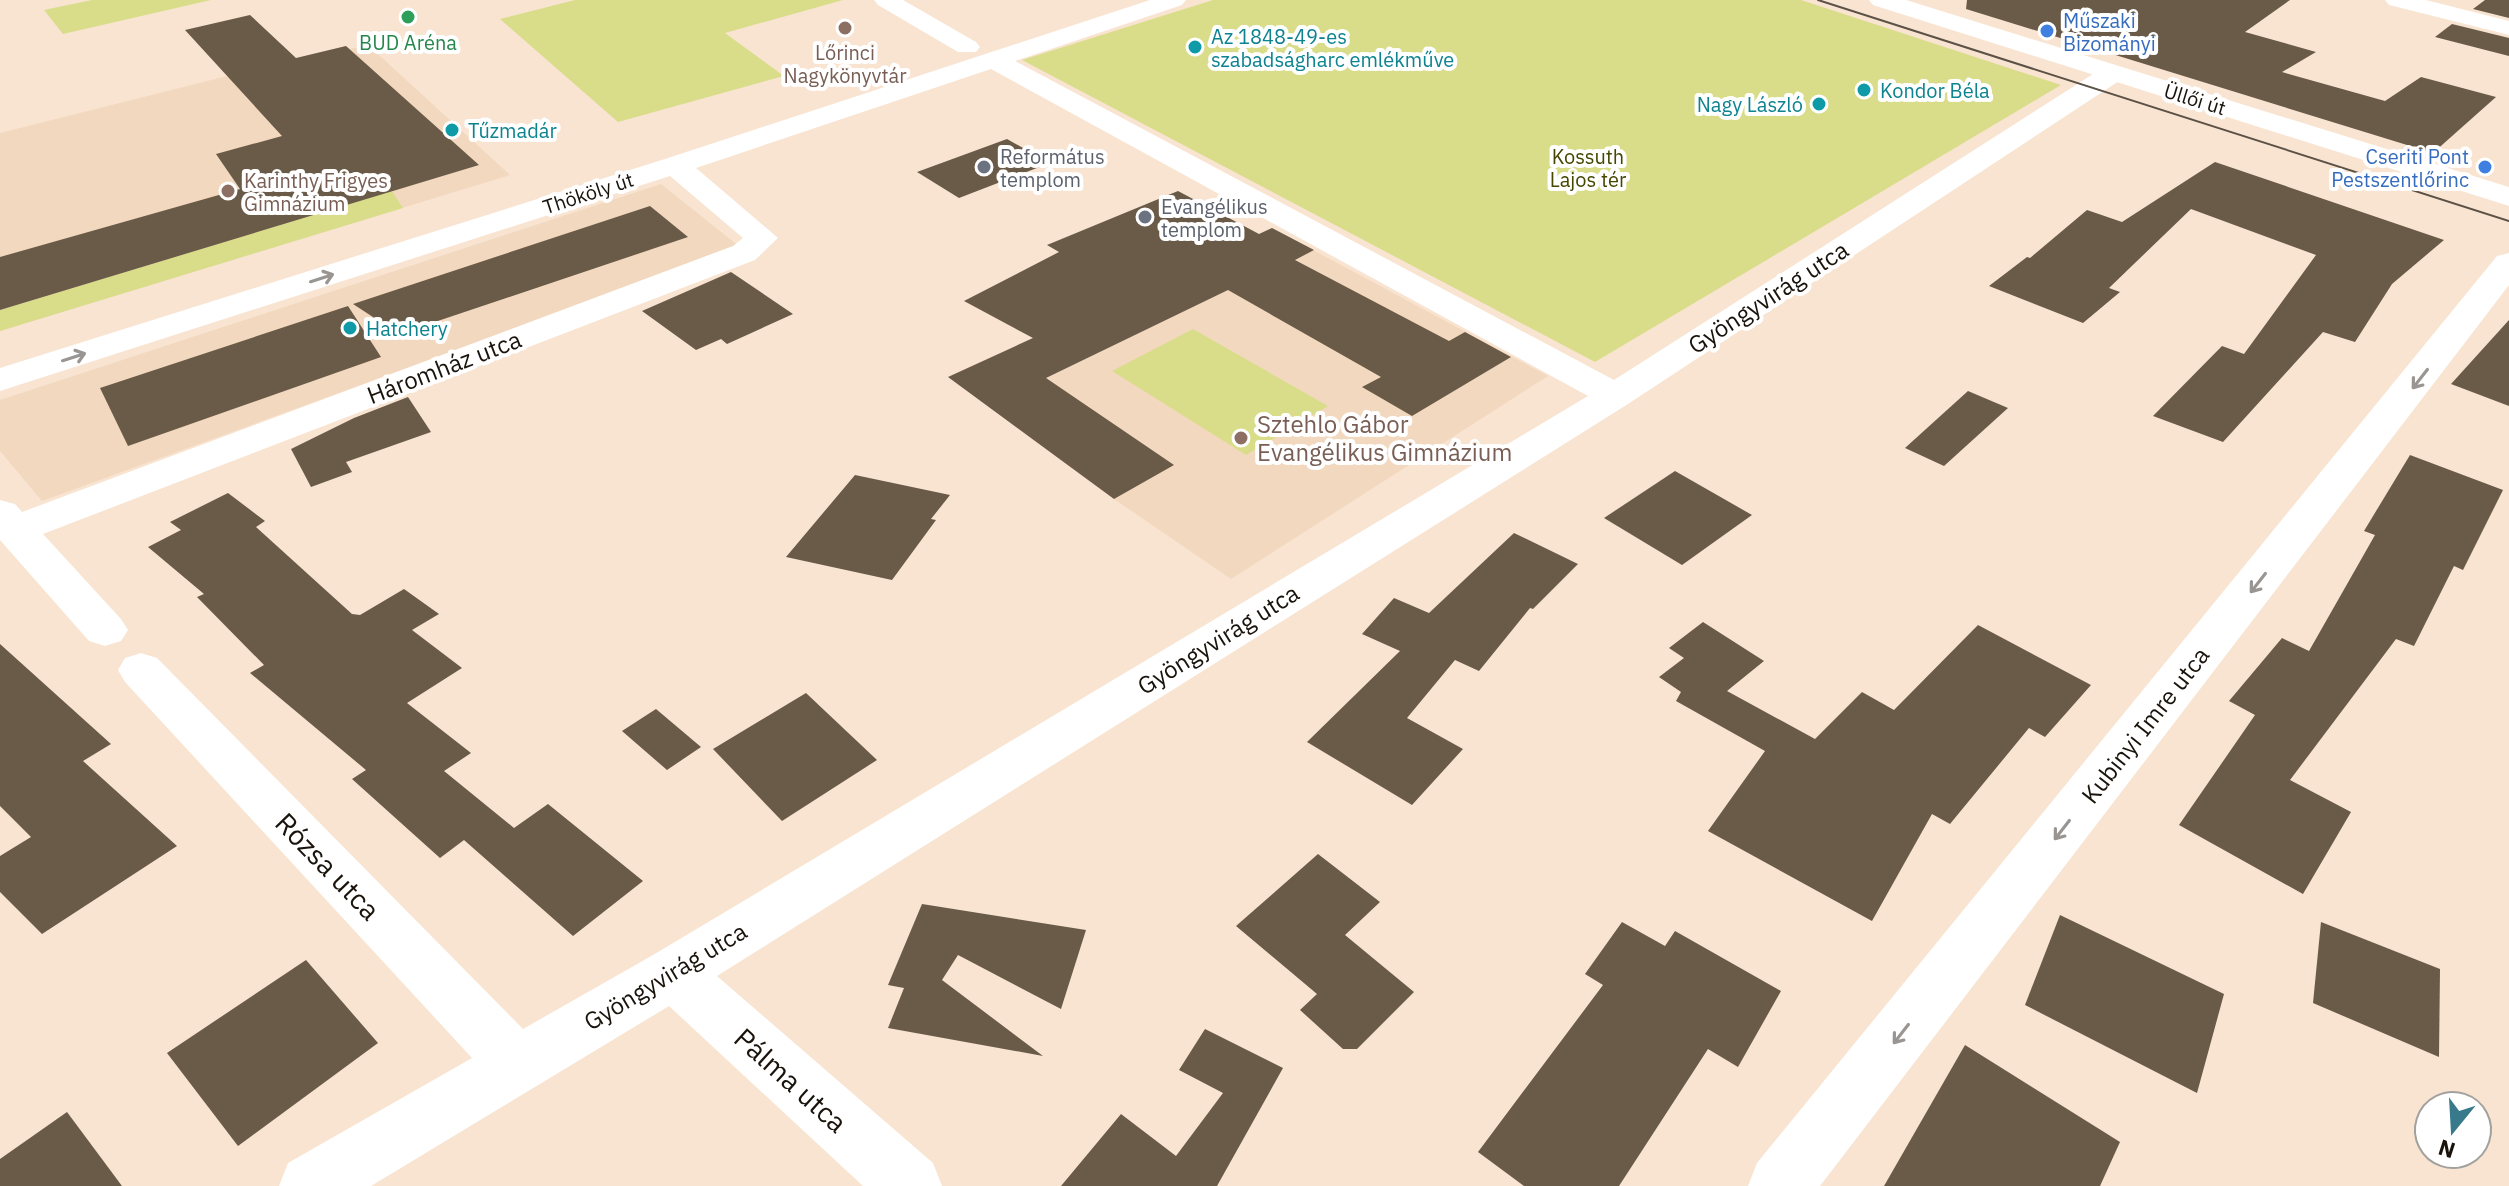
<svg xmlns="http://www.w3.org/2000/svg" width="2509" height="1186" viewBox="0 0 2509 1186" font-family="'IBM Plex Sans',sans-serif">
  <rect width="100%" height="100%" fill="#f8e4d1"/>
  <g fill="#f2d8bf">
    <path d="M 368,45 L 510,175 L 0,331 L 0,133 L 346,46 L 349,49 Z"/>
    <path d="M 661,184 L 740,247 L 42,501 L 0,451 L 0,400 Z"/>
    <path d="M 1272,228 L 1548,376 L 1231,579 L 1114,499 L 948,377 Z"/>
  </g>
  <g fill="#d9dd8a">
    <path d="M 92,0 L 211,0 L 63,34 L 44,10 Z"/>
    <path d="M 575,0 L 843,0 L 725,33 L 784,76 L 618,122 L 500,19 Z"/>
    <path d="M 1213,0 L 1801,0 L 2061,85 L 1595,362 L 1022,60 Z"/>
    <path d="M 392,191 L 403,208 L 0,331 L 0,310 Z"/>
    <path d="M 1193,329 L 1328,406 L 1246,455 L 1112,371 Z"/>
  </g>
  <g fill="#6a5a48">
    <path d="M 1967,0 L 2290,0 L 2245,32 L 2316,52 L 2282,72 L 2385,101 L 2421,77 L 2496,97 L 2433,153 L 1966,9 Z"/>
    <path d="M 2485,0 L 2509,0 L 2509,18 L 2473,9 Z"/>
    <path d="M 250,15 L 296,58 L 346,46 L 479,165 L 0,310 L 0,257 L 240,189 L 216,154 L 282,136 L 185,30 Z"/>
    <path d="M 2452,24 L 2509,38 L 2509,56 L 2435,37 Z"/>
    <path d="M 1007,139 L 1050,163 L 959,198 L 917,172 Z"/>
    <path d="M 2215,162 L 2444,240 L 2392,284 L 2355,342 L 2323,332 L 2223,442 L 2153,416 L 2222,346 L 2244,354 L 2316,255 L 2191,209 L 2109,288 L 2120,292 L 2083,323 L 1989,286 L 2027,257 L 2030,258 L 2087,210 L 2122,222 Z"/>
    <path d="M 1178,191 L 1259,234 L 1272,228 L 1314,250 L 1295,260 L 1449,341 L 1465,332 L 1511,357 L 1412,416 L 1362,387 L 1381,377 L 1228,290 L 1046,378 L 1174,465 L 1114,499 L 948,377 L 1033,338 L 964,301 L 1059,252 L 1047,245 Z"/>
    <path d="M 650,206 L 688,237 L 399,334 L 353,304 Z"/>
    <path d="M 731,272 L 793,314 L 727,344 L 721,339 L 696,350 L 642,311 Z"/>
    <path d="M 348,306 L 381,357 L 128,446 L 100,388 Z"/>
    <path d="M 2509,320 L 2509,406 L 2451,384 Z"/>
    <path d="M 1968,391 L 2008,408 L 1944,466 L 1905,448 Z"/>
    <path d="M 408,397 L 431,432 L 346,462 L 352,472 L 311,487 L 291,449 L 354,418 Z"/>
    <path d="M 2410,455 L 2503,490 L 2463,570 L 2454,566 L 2414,646 L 2396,639 L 2290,780 L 2351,812 L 2303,894 L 2179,825 L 2255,715 L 2229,701 L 2282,638 L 2309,651 L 2375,535 L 2364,531 Z"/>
    <path d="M 1675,471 L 1752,515 L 1682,565 L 1604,518 Z"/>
    <path d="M 855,475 L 950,495 L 931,519 L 936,520 L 892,580 L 786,557 Z"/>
    <path d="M 228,493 L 265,521 L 256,527 L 352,614 L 360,615 L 404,589 L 439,614 L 412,630 L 462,668 L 407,703 L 471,753 L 444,771 L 514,828 L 548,804 L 643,881 L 573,936 L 464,840 L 440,858 L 352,779 L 366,770 L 250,673 L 264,665 L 197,597 L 204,594 L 148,547 L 181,530 L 170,522 Z"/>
    <path d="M 1514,533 L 1578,564 L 1533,609 L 1530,608 L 1479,671 L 1455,660 L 1407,718 L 1463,749 L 1412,805 L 1307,742 L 1400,651 L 1362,634 L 1394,598 L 1429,613 Z"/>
    <path d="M 1703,622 L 1764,661 L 1727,691 L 1815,739 L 1862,692 L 1894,710 L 1978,625 L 2091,685 L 2045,737 L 2029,728 L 1950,824 L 1932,814 L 1872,921 L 1708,831 L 1765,751 L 1676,701 L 1681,692 L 1659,677 L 1684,658 L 1669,648 Z"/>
    <path d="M 0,644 L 111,744 L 83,761 L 177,846 L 42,934 L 0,892 L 0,856 L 31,837 L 0,806 Z"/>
    <path d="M 806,693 L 877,760 L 782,821 L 713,749 Z"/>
    <path d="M 656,709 L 701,747 L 667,770 L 622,731 Z"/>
    <path d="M 1318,854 L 1380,902 L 1345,935 L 1414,992 L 1357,1049 L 1343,1049 L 1300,1010 L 1317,994 L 1236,926 Z"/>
    <path d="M 922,904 L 1086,930 L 1061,1009 L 958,955 L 942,980 L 1043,1056 L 888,1028 L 904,988 L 888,985 Z"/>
    <path d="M 2060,915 L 2224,994 L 2197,1093 L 2025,1005 Z"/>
    <path d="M 1622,922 L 1665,946 L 1675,931 L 1781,991 L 1738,1067 L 1708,1049 L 1619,1186 L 1524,1186 L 1478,1152 L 1603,985 L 1585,974 Z"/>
    <path d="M 2321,922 L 2440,969 L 2439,1057 L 2313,1003 Z"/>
    <path d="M 306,960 L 378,1043 L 238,1146 L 167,1053 Z"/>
    <path d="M 1205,1029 L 1283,1068 L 1217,1186 L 1061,1186 L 1121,1114 L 1176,1156 L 1223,1093 L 1179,1070 Z"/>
    <path d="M 1965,1045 L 2120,1142 L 2100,1186 L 1884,1186 Z"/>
    <path d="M 67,1112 L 122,1186 L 0,1186 L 0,1159 Z"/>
  </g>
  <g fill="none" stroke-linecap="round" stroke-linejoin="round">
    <g fill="#fff" fill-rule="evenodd">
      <path d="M 874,0 L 903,0 L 976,42 L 980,47 L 976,52 L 958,52 L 878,5 Z"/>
      <path d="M 1150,0 L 1186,0 L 1182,5 L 1015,61 L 1614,380 L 2104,67 L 2122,67 L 2126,73 L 2122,79 L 1628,404 L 717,976 L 933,1163 L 942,1186 L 863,1186 L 669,1006 L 371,1186 L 279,1186 L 288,1163 L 472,1058 L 125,682 L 118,670 L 125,658 L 141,653 L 157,658 L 523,1029 L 653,955 L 1588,396 L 991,69 L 696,168 L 778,238 L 755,260 L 43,534 L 121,619 L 128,630 L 121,641 L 105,646 L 89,641 L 0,540 L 0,500 L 15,504 L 22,512 L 733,246 L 743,238 L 670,176 L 0,391 L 0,368 L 665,159 Z"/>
      <path d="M 2385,0 L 2426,0 L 2509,21 L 2509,35 L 2389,5 Z"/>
      <path d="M 2509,253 L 2509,285 L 1820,1186 L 1748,1186 L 1757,1163 L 2497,256 Z"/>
    </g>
    <path fill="#fff" fill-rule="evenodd" d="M 1869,0 L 1906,0 L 2509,187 L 2509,206 L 1873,5 Z"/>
    <path stroke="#5b5146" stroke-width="2" d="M 1818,0 L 2509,221"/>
  </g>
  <defs><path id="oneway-shaft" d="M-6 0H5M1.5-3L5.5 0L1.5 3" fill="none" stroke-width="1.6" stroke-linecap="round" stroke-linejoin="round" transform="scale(2)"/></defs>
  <g stroke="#989592">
    <use href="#oneway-shaft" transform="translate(322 278) rotate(-18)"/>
    <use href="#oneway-shaft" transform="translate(74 357) rotate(-18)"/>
    <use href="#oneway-shaft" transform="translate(2420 379) rotate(128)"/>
    <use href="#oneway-shaft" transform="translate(2258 583) rotate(128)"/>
    <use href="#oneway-shaft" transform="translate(2062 830) rotate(128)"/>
    <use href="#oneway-shaft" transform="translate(1901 1034) rotate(128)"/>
  </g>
  <circle fill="#2e9e5b" stroke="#fff" stroke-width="3" cx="408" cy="17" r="8"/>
  <g fill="#8d6e63" stroke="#fff" stroke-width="3">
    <circle cx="845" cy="28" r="8"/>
    <circle cx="228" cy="191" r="8"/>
    <circle cx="1241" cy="438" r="8"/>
  </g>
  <g fill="#3f7fe0" stroke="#fff" stroke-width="3">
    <circle cx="2047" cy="31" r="8"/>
    <circle cx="2485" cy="167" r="8"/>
  </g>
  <g fill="#0f9aa8" stroke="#fff" stroke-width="3">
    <circle cx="1195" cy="47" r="8"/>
    <circle cx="1864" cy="90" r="8"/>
    <circle cx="1819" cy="104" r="8"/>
    <circle cx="452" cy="130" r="8"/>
    <circle cx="350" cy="328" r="8"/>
  </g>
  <g fill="#6b7280" stroke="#fff" stroke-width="3">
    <circle cx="984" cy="167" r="8"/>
    <circle cx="1145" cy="217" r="8"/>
  </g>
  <g text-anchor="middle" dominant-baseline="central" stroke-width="8" stroke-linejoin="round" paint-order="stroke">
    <g font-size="20" fill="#366cbe" stroke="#fff" text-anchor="start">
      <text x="2063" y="20">Műszaki<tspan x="2063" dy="23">Bizományi</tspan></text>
      <text x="2469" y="156" text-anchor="end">Cseriti Pont<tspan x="2469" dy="23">Pestszentlőrinc</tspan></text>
    </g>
    <g font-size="20" fill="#0d838f" stroke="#fff" text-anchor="start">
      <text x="1211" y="36">Az 1848-49-es<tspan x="1211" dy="23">szabadságharc emlékműve</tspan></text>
      <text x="1880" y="90">Kondor Béla</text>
      <text x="1803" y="104" text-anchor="end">Nagy László</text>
      <text x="468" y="130">Tűzmadár</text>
      <text x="366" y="328">Hatchery</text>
    </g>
    <g font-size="20" fill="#27864d" stroke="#fff">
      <text x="408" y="42">BUD Aréna</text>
    </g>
    <g font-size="20" fill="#785e54" stroke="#fff">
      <text x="845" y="52">Lőrinci<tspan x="845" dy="23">Nagykönyvtár</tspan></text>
      <text x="244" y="180" text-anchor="start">Karinthy Frigyes<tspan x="244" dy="23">Gimnázium</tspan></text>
    </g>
    <g font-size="20" fill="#19130c" stroke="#fff">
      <text transform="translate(2195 99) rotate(17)">Üllői út</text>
      <text transform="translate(588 193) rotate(-18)">Thököly út</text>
    </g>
    <g font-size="20" fill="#5b616d" stroke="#fff" text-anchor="start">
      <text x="1000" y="156">Református<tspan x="1000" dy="23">templom</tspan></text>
      <text x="1161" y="206">Evangélikus<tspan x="1161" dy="23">templom</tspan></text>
    </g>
    <g font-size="20" fill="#464700" stroke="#fff">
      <text x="1588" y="156">Kossuth<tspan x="1588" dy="23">Lajos tér</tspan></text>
    </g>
    <g font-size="24" fill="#19130c" stroke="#fff">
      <text transform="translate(1768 297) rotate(-33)">Gyöngyvirág utca</text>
      <text transform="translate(444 367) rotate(-21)">Háromház utca</text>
      <text transform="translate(1218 639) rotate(-32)">Gyöngyvirág utca</text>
      <text transform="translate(2145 725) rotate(-52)">Kubinyi Imre utca</text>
      <text transform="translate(665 976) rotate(-31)">Gyöngyvirág utca</text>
    </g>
    <g font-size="24" fill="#785e54" stroke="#fff" text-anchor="start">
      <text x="1257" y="424">Sztehlo Gábor<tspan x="1257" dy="28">Evangélikus Gimnázium</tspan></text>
    </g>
    <g font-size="28" fill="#19130c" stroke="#fff">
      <text transform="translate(328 866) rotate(46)">Rózsa utca</text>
      <text transform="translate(791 1080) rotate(42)">Pálma utca</text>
    </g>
  </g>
  <g transform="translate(2453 1130) rotate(198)"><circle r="38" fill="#ffffff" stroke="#a3a19e" stroke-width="2"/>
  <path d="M0-6L14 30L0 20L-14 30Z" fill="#387a8b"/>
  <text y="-12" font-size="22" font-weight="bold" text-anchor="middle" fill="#19130c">N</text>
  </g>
</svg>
